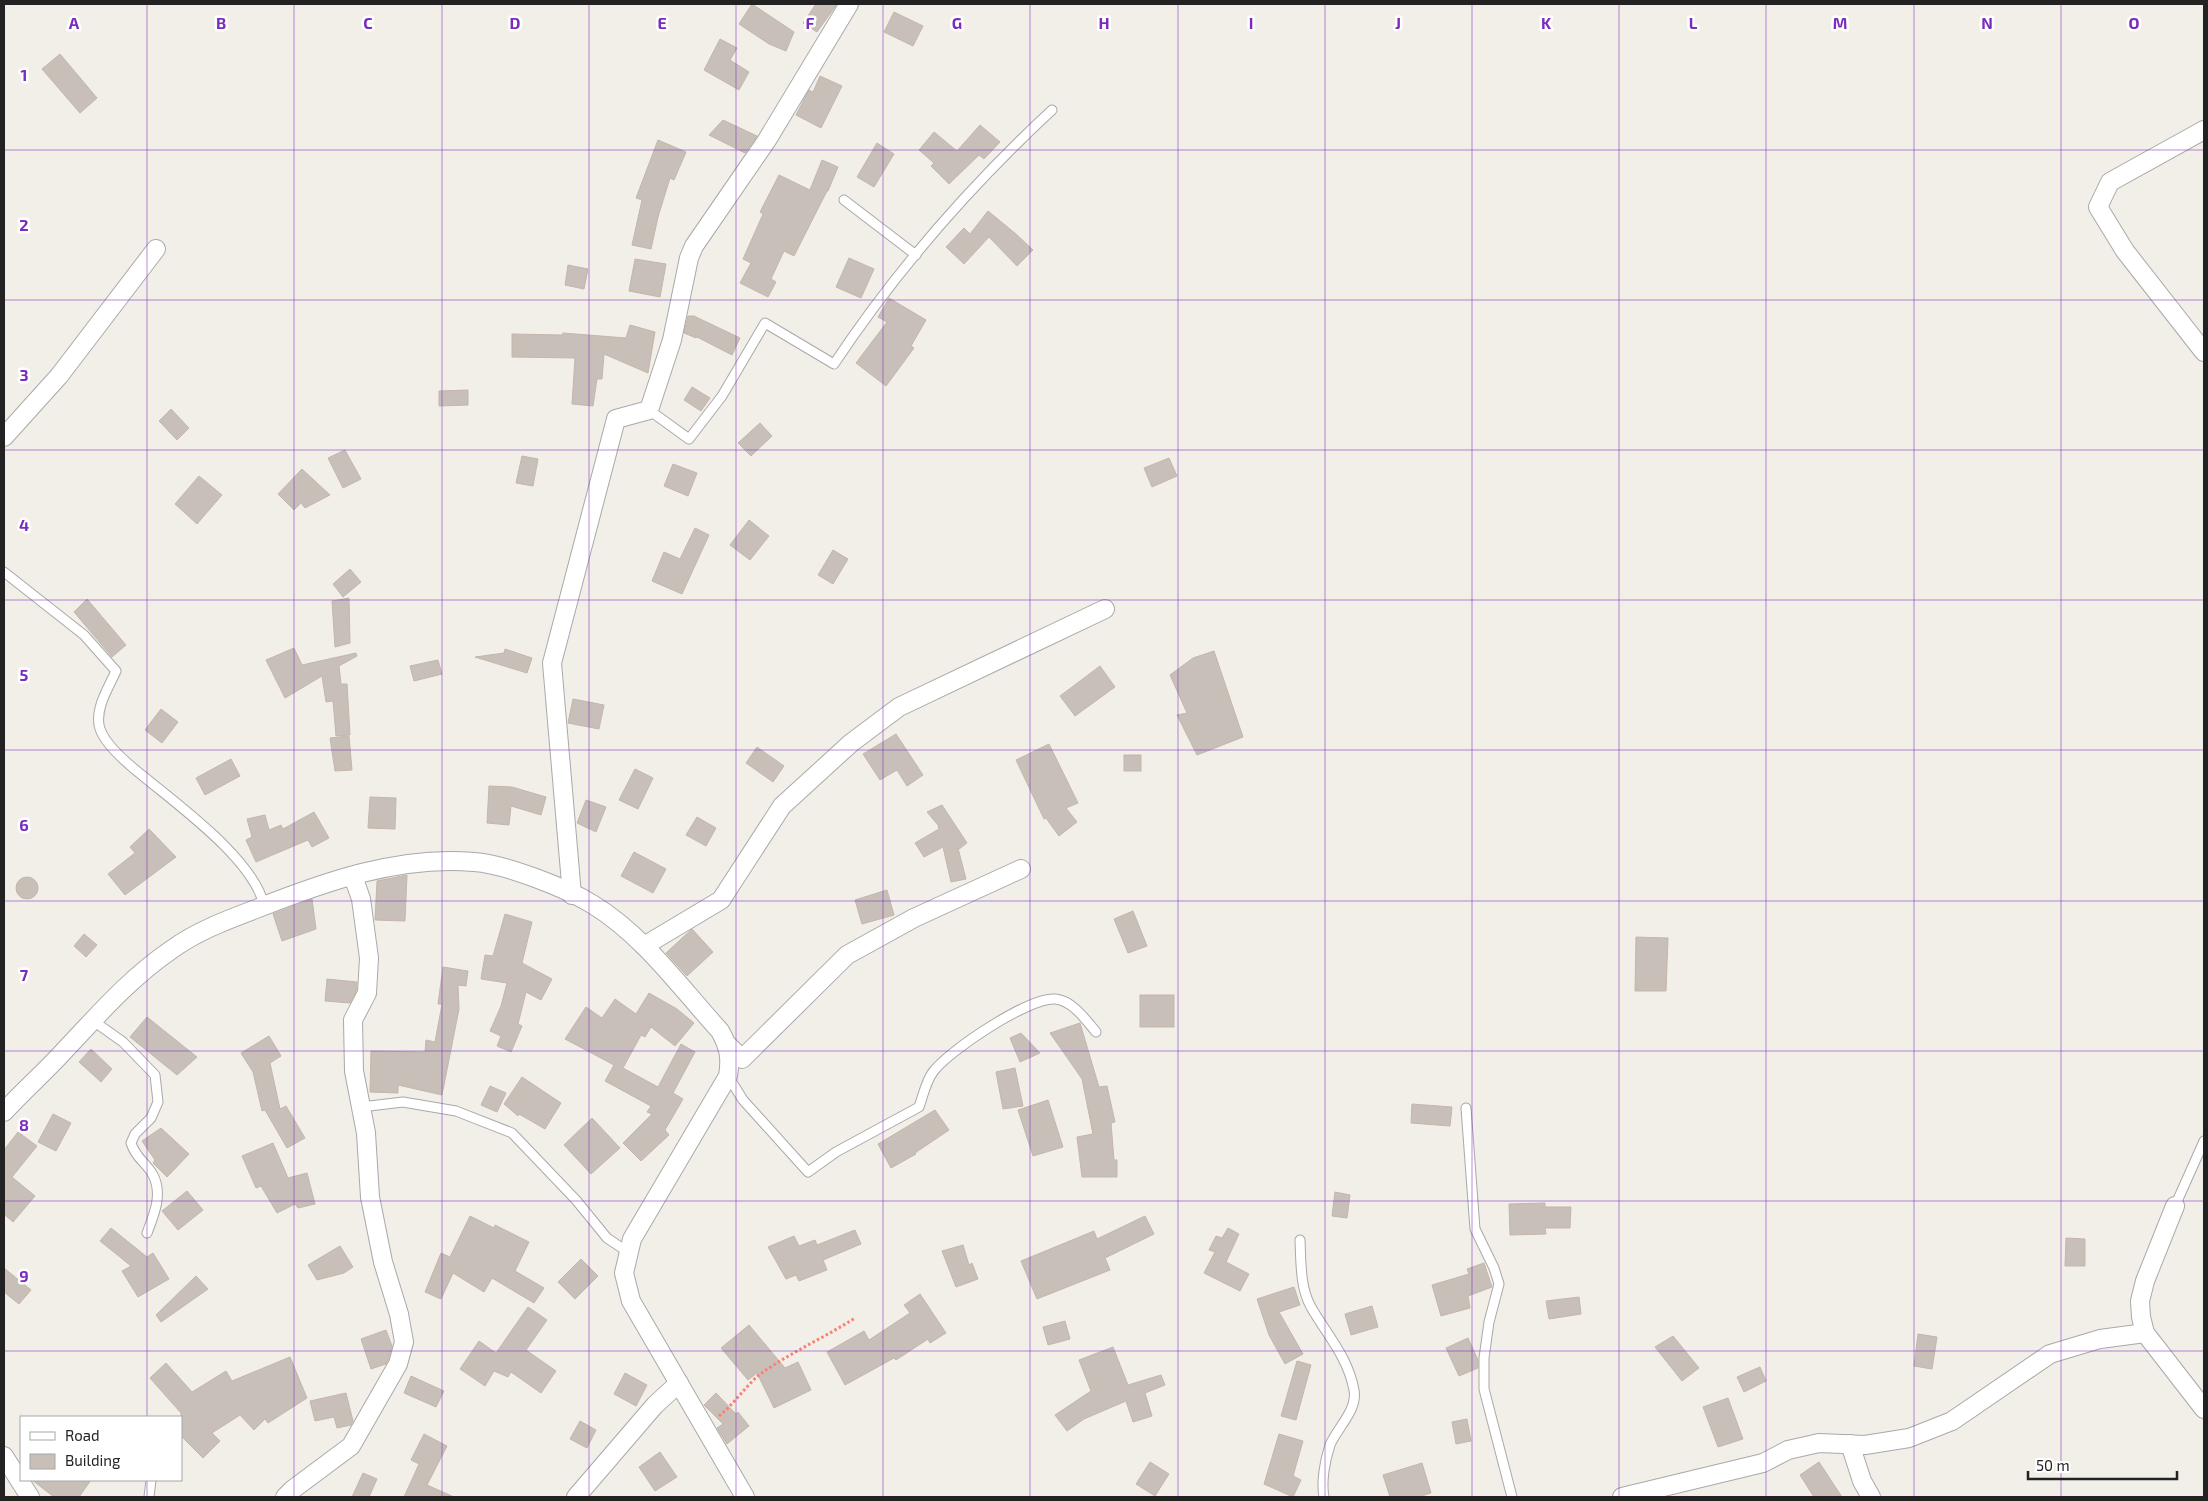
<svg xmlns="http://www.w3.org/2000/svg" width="2208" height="1501" viewBox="0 0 2208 1501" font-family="'Exo 2',sans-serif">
  <rect width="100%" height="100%" fill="#f2efe9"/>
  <g fill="#c7bfb8" stroke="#c4b6ab">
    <path d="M 752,4 L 794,32 L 786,51 L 769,44 L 739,24 Z"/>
    <path d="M 816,4 L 837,4 L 817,32 L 803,23 Z"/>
    <path d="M 894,12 L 923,26 L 913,46 L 884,32 Z"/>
    <path d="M 720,39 L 737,48 L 730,60 L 749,72 L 739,90 L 704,70 Z"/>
    <path d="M 60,54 L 97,98 L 80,113 L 42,69 Z"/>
    <path d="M 820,76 L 842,86 L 821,128 L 796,115 L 809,90 L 813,92 Z"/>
    <path d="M 723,120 L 757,136 L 745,153 L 709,135 Z"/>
    <path d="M 980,125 L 1000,142 L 984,159 L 979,155 L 949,184 L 931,166 L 934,163 L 919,150 L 934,132 L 957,151 Z"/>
    <path d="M 658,140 L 686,152 L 674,180 L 670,178 L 658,217 L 651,249 L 632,245 L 642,200 L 636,198 Z"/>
    <path d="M 877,143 L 894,154 L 874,187 L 857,177 Z"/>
    <path d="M 822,160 L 838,167 L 828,191 L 827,191 L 794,256 L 784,251 L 771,279 L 776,282 L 768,297 L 740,283 L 751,263 L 743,259 L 763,214 L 760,212 L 779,175 L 810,190 Z"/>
    <path d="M 988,211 L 1016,234 L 1033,250 L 1017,266 L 989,237 L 964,264 L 946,247 L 964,228 L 970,234 Z"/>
    <path d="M 849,258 L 874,269 L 861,298 L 836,287 Z"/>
    <path d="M 635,259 L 666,264 L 660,297 L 629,291 Z"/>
    <path d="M 568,265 L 588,269 L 584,289 L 565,285 Z"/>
    <path d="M 889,298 L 926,320 L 911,346 L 914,348 L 886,386 L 856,363 L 887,322 L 878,317 Z"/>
    <path d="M 688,316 L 694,316 L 740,338 L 732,355 L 697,337 L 696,338 L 684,333 Z"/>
    <path d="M 630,325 L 655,332 L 648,373 L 604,354 L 602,379 L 597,379 L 593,406 L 572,404 L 575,358 L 512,357 L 512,334 L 562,335 L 563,333 L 626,338 Z"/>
    <path d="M 692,387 L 710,398 L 701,411 L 684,400 Z"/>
    <path d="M 468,390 L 468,405 L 439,406 L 439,391 Z"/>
    <path d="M 171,409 L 189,428 L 177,440 L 159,421 Z"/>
    <path d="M 760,423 L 772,436 L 751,456 L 738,443 Z"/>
    <path d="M 345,450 L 361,479 L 343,488 L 328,458 Z"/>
    <path d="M 522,456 L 538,459 L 533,486 L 516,483 Z"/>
    <path d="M 1169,458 L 1177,476 L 1152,487 L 1144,468 Z"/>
    <path d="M 673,464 L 697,473 L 688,496 L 664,486 Z"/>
    <path d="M 302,469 L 330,495 L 305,508 L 301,503 L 294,510 L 278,494 Z"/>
    <path d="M 199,476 L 222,495 L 197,524 L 175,504 Z"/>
    <path d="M 749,520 L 769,536 L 750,560 L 730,545 Z"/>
    <path d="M 695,528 L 709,535 L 682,594 L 652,581 L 664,552 L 680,559 Z"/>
    <path d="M 833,550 L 848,559 L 833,584 L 818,575 Z"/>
    <path d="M 350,569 L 361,582 L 343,597 L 333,584 Z"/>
    <path d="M 349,598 L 350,643 L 335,647 L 332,601 Z"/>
    <path d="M 87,599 L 126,645 L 112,657 L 74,612 Z"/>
    <path d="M 294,648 L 302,665 L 356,653 L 357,656 L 339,666 L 341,684 L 347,684 L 350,735 L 336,736 L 333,701 L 326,702 L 322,676 L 285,698 L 266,660 Z"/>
    <path d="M 505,649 L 532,658 L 527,673 L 475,657 L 504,653 Z"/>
    <path d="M 1214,651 L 1243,737 L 1197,755 L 1177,715 L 1187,713 L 1170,675 L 1193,658 Z"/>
    <path d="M 438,660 L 442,674 L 414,681 L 410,666 Z"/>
    <path d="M 1100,666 L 1115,687 L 1075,716 L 1060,696 Z"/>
    <path d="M 573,699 L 604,705 L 599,729 L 568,723 Z"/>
    <path d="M 161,709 L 178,722 L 162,743 L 145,730 Z"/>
    <path d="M 896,734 L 923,775 L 907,786 L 897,770 L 880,780 L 863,754 Z"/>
    <path d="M 349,736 L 352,770 L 335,771 L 330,738 Z"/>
    <path d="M 1049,744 L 1078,803 L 1066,808 L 1077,822 L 1059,836 L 1046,818 L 1044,819 L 1016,760 Z"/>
    <path d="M 757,747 L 784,766 L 773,782 L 746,763 Z"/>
    <rect x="1124" y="755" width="17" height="16"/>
    <path d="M 231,759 L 240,776 L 205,795 L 196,778 Z"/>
    <path d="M 635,769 L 653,778 L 638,809 L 619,800 Z"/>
    <path d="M 489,786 L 512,787 L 546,797 L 541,815 L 511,806 L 509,825 L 487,823 Z"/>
    <path d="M 370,797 L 396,798 L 395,829 L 368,828 Z"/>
    <path d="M 586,800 L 606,807 L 596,832 L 577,823 Z"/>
    <path d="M 942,805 L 967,843 L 959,849 L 958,848 L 966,879 L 951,882 L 943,847 L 924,857 L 915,843 L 939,829 L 938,825 L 927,812 Z"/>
    <path d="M 314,812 L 329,838 L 312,847 L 308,840 L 256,862 L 246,840 L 252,837 L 247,819 L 265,815 L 269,830 L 281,825 L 283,829 Z"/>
    <path d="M 697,817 L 716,828 L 706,846 L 686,835 Z"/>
    <path d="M 149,829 L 176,857 L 125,895 L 108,874 L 135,853 L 130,847 Z"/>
    <path d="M 634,852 L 666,869 L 653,893 L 621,876 Z"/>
    <path d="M 407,875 L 405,921 L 375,920 L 377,881 Z"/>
    <circle cx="27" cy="888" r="11"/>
    <path d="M 887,890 L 894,915 L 862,924 L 855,900 Z"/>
    <path d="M 312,899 L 316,929 L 282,941 L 273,914 Z"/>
    <path d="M 1133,911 L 1147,946 L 1128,953 L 1114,919 Z"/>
    <path d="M 505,914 L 532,922 L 522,963 L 552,979 L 541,1000 L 526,992 L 518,1024 L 522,1026 L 511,1052 L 497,1046 L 501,1036 L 490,1031 L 501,1006 L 507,983 L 481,979 L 485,955 L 493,956 Z"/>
    <path d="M 692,929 L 713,952 L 687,976 L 666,953 Z"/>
    <path d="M 84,934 L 97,945 L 86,957 L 74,946 Z"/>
    <path d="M 1636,937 L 1668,938 L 1666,991 L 1635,991 Z"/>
    <path d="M 443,967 L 468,971 L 466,986 L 458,985 L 459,1009 L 442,1095 L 398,1085 L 398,1093 L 370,1092 L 371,1051 L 425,1052 L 426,1040 L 435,1042 L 442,1004 L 438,1004 Z"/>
    <path d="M 327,979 L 357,982 L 356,992 L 350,1003 L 325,1001 Z"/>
    <path d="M 649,993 L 677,1009 L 694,1023 L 675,1046 L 651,1027 L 645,1037 L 641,1035 L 623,1068 L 658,1087 L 681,1044 L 695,1052 L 673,1093 L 683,1099 L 665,1130 L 669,1135 L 641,1161 L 623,1143 L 652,1114 L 647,1112 L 651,1106 L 605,1081 L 614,1065 L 565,1039 L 586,1007 L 602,1018 L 615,999 L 636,1014 Z"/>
    <rect x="1140" y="995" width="34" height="32"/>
    <path d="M 147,1017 L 197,1057 L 177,1075 L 130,1037 Z"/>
    <path d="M 1080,1023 L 1099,1087 L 1107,1086 L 1115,1122 L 1111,1123 L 1114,1160 L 1117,1160 L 1117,1177 L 1082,1177 L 1077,1137 L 1093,1134 L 1082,1079 L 1050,1033 Z"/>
    <path d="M 1021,1033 L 1040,1053 L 1020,1062 L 1010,1038 Z"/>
    <path d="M 269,1036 L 281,1056 L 270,1063 L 280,1109 L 286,1106 L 305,1138 L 287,1148 L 265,1110 L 262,1111 L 253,1072 L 241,1053 Z"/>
    <path d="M 91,1049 L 112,1069 L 101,1082 L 79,1062 Z"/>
    <path d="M 1015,1068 L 1023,1106 L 1003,1109 L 996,1072 Z"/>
    <path d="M 522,1077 L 561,1103 L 545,1129 L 519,1114 L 518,1116 L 504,1104 Z"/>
    <path d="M 490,1086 L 506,1093 L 497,1112 L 481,1105 Z"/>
    <path d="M 1048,1100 L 1063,1147 L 1033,1156 L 1018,1110 Z"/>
    <path d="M 1412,1104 L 1452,1107 L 1450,1126 L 1411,1123 Z"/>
    <path d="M 935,1110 L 949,1130 L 915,1153 L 916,1154 L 891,1168 L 878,1144 Z"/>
    <path d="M 53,1114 L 71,1123 L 56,1151 L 38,1142 Z"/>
    <path d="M 592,1118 L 620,1148 L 591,1174 L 564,1145 Z"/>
    <path d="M 161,1128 L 189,1154 L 167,1177 L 153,1163 L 155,1160 L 142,1141 Z"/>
    <path d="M 18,1132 L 37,1146 L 12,1177 L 35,1196 L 13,1222 L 4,1214 L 4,1150 Z"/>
    <path d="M 273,1143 L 288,1178 L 307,1173 L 315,1204 L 298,1208 L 295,1204 L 277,1213 L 261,1186 L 256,1188 L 242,1156 Z"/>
    <path d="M 187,1191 L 203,1210 L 178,1230 L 162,1211 Z"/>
    <path d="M 1335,1192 L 1350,1195 L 1347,1218 L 1332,1216 Z"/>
    <path d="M 1545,1203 L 1545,1207 L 1571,1207 L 1570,1228 L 1545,1228 L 1546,1234 L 1510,1235 L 1509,1204 Z"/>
    <path d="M 470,1216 L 494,1228 L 495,1225 L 529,1242 L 515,1271 L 544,1288 L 534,1303 L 492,1278 L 484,1292 L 453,1273 L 441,1299 L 425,1292 L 441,1253 L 450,1257 Z"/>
    <path d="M 1145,1216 L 1154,1234 L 1105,1258 L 1110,1270 L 1037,1299 L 1021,1261 L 1094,1231 L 1097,1239 Z"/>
    <path d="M 111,1228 L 147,1257 L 153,1253 L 169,1279 L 138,1297 L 122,1271 L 131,1266 L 100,1241 Z"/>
    <path d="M 1228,1228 L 1239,1234 L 1226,1262 L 1249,1274 L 1240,1291 L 1204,1273 L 1215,1252 L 1209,1250 L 1216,1236 L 1222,1238 Z"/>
    <path d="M 855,1230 L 861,1244 L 823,1260 L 827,1270 L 799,1281 L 796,1275 L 786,1279 L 768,1247 L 794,1236 L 799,1246 L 815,1240 L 817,1245 Z"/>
    <path d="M 2066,1238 L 2085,1239 L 2085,1266 L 2065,1266 Z"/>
    <path d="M 963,1245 L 969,1265 L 972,1263 L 978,1279 L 956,1287 L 942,1251 Z"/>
    <path d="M 340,1246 L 353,1267 L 344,1273 L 317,1280 L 308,1265 Z"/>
    <path d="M 581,1259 L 598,1276 L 575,1299 L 558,1282 Z"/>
    <path d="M 1484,1263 L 1492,1287 L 1468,1296 L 1470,1308 L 1441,1316 L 1432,1285 L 1469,1274 L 1467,1269 Z"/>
    <path d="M 4,1268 L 31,1290 L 19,1304 L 4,1292 Z"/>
    <path d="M 196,1276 L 208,1289 L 161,1322 L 156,1315 Z"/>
    <path d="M 1294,1287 L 1300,1305 L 1279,1312 L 1303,1354 L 1285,1364 L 1269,1335 L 1257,1299 Z"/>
    <path d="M 920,1294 L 946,1333 L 930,1343 L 928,1339 L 896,1360 L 894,1358 L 845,1385 L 827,1352 L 864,1331 L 869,1340 L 910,1313 L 904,1305 Z"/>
    <path d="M 1579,1297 L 1581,1314 L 1549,1319 L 1546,1301 Z"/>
    <path d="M 1372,1306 L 1378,1327 L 1351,1335 L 1345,1314 Z"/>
    <path d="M 528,1307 L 547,1320 L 526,1350 L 556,1371 L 541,1393 L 511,1372 L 508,1377 L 494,1371 L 485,1386 L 460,1369 L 479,1341 L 496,1353 Z"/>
    <path d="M 1065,1321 L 1070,1339 L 1048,1345 L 1043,1327 Z"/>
    <path d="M 749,1325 L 785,1368 L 798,1362 L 811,1390 L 774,1408 L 757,1373 L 748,1380 L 721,1348 Z"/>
    <path d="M 386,1330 L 392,1346 L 388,1360 L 386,1364 L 371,1369 L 361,1339 Z"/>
    <path d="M 1918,1334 L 1937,1337 L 1932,1369 L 1914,1366 Z"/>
    <path d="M 1673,1336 L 1699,1368 L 1682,1381 L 1655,1347 Z"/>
    <path d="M 1468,1338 L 1478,1360 L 1478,1368 L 1459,1376 L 1446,1348 Z"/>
    <path d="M 1113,1347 L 1128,1385 L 1161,1375 L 1165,1385 L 1145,1393 L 1152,1416 L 1133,1422 L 1126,1401 L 1084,1419 L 1067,1431 L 1055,1415 L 1091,1391 L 1079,1360 Z"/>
    <path d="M 290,1357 L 307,1398 L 268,1423 L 265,1419 L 254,1430 L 240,1415 L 212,1433 L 220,1441 L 203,1458 L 181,1436 L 181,1413 L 150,1378 L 166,1363 L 192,1392 L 226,1371 L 232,1381 Z"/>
    <path d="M 1297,1361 L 1311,1365 L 1296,1420 L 1281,1416 Z"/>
    <path d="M 1760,1367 L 1766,1381 L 1744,1392 L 1737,1377 Z"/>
    <path d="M 625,1373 L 647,1385 L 636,1406 L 614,1394 Z"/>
    <path d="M 411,1376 L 444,1391 L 436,1407 L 404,1393 Z"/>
    <path d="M 346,1393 L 353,1421 L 351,1425 L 337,1428 L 334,1417 L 315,1421 L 310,1401 Z"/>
    <path d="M 716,1393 L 736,1414 L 738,1412 L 749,1426 L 727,1444 L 717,1428 L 723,1424 L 704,1405 Z"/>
    <path d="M 1728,1398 L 1743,1439 L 1718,1447 L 1703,1407 Z"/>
    <path d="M 1467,1419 L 1471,1441 L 1456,1444 L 1452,1422 Z"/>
    <path d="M 580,1421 L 596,1430 L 587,1448 L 570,1439 Z"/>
    <path d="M 424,1434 L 447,1446 L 427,1485 L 454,1497 L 404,1497 L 419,1464 L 411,1460 Z"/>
    <path d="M 1279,1434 L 1303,1441 L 1293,1476 L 1301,1480 L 1293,1497 L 1264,1484 Z"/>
    <path d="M 660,1452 L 677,1477 L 655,1491 L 639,1467 Z"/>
    <path d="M 1150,1462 L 1169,1474 L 1155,1496 L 1136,1484 Z"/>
    <path d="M 1819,1462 L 1842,1497 L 1814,1497 L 1800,1475 Z"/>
    <path d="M 1422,1463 L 1431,1493 L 1418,1497 L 1390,1497 L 1383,1475 Z"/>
    <path d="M 363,1473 L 377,1479 L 369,1497 L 352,1497 Z"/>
    <path d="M 32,1480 L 91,1480 L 79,1497 L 54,1497 Z"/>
  </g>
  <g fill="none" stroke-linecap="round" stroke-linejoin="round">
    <defs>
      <g id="service">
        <path d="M 844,200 L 916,255"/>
        <path d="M 649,410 L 689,439 L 722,396 L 765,323 L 834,364 C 896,271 970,186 1052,110"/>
        <path d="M 4,572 L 84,635 L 116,671 C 109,687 96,706 99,725 C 102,743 129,765 143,776 C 179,806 253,859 264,905"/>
        <path d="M 92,1020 L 123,1042 L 155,1075 L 158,1102 L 151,1118 L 135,1134 L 131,1143 C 136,1159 146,1162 153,1175 C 163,1194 154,1215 147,1233"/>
        <path d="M 728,1076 L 743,1100 L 808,1172 L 836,1152 L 919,1107 C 923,1096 926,1081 933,1072 C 948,1051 1029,997 1055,999 C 1072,1000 1086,1020 1096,1032"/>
        <path d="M 361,1107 L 403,1102 L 456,1111 L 512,1133 L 576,1200 L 607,1238 L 628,1252"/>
        <path d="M 1466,1108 L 1475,1229 L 1494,1268 L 1499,1284 L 1489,1322 L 1484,1358 L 1484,1389 L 1512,1497"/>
        <path d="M 2175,1206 L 2204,1141"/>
        <path d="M 1300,1240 C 1301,1261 1300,1288 1311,1307 C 1327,1335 1348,1357 1354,1390 C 1358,1410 1337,1428 1330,1445 C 1325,1460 1321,1482 1324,1497"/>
        <path d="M 149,1497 L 151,1480"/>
      </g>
      <g id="minor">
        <path d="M 2204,130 L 2110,182 L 2098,207 L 2125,251 L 2204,352"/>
        <path d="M 4,437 L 59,376 L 156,249"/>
        <path d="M 572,895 L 552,663 L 616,419 L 649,410 L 672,340 L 689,258 L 694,246 L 767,140 L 849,4"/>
        <path d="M 644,946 L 721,900 L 782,806 L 851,743 L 899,707 L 1105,609"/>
        <path d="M 728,1045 L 742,1059 L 847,955 L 914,918 L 1021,869"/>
        <path d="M 4,1112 C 23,1091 45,1072 64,1051 C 98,1015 130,978 171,950 C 197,931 227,920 256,909 C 324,882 400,855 474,862 C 505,864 566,888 592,904 C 643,935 680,987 720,1031 C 729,1047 731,1058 728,1076 L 632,1239 L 624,1273 L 631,1301 L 745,1497"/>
        <path d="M 2175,1206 L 2145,1281 L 2140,1301 L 2141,1317 L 2145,1333 L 2204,1409"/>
        <path d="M 1850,1444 L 1862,1481 L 1871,1497"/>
        <path d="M 4,1456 L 30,1497"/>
        <path d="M 285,1497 L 292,1490 L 351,1446 L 398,1364 L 404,1342 L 399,1314 L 383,1262 L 370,1197 L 366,1133 L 354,1071 L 353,1020 L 367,993 L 369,958 L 361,899 L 353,876"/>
        <path d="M 576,1497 L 655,1405 L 679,1383"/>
        <path d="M 1622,1497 L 1763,1463 L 1788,1450 L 1819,1443 L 1865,1445 L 1909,1438 L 1952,1421 L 2050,1354 L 2100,1339 L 2145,1333"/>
      </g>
    </defs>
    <use href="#service" stroke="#a9a9a9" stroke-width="11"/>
    <use href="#minor" stroke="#a9a9a9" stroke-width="20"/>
    <path stroke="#fa8072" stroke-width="3" stroke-dasharray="2.5 2.5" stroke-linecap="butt" d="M 719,1416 C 734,1404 745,1387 759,1375 C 789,1353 824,1338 855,1318"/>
    <use href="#service" stroke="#fff" stroke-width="9"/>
    <use href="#minor" stroke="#fff" stroke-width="18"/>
  </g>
  <path fill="none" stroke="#7b2cbf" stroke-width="1" stroke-opacity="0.55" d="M 147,4 L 147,1417M 294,4 L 294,1497M 442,4 L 442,1497M 589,4 L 589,1497M 736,4 L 736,1497M 883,4 L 883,1497M 1030,4 L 1030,1497M 1178,4 L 1178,1497M 1325,4 L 1325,1497M 1472,4 L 1472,1497M 1619,4 L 1619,1497M 1766,4 L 1766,1497M 1914,4 L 1914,1497M 2061,4 L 2061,1497M 4,150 L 2204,150M 4,300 L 2204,300M 4,450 L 2204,450M 4,600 L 2204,600M 4,750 L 2204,750M 4,901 L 2204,901M 4,1051 L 2204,1051M 4,1201 L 2204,1201M 4,1351 L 2204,1351M 147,1480 L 147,1497"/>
  <g font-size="16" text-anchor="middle" font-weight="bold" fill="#7b2cbf" stroke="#fff" stroke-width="5" stroke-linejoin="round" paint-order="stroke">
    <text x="74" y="29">A</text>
    <text x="221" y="29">B</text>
    <text x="368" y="29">C</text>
    <text x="515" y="29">D</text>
    <text x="662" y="29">E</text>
    <text x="810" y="29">F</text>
    <text x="957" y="29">G</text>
    <text x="1104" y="29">H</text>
    <text x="1251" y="29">I</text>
    <text x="1398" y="29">J</text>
    <text x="1546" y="29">K</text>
    <text x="1693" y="29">L</text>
    <text x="1840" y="29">M</text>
    <text x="1987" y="29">N</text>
    <text x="2134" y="29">O</text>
    <text x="24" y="81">1</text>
    <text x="24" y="231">2</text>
    <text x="24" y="381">3</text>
    <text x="24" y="531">4</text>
    <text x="24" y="681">5</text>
    <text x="24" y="831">6</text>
    <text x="24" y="981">7</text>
    <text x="24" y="1131">8</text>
    <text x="24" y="1282">9</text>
  </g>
  <rect width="2208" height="1501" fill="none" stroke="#222222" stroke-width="10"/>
  <rect x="20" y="1416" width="162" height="65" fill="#ffffff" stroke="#a7a7a7"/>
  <rect x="30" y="1432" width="25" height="8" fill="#ffffff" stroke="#a7a7a7"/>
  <text x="65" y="1441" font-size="15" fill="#222222">Road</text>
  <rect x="30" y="1454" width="25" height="15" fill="#c7bfb8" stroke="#a7a7a7"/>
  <text x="65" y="1466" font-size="15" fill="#222222">Building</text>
  <path d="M2028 1471v8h149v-8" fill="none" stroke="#222222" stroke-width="2.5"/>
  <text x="2036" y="1471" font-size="15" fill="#222222" stroke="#ffffff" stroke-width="4" paint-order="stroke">50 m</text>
</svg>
